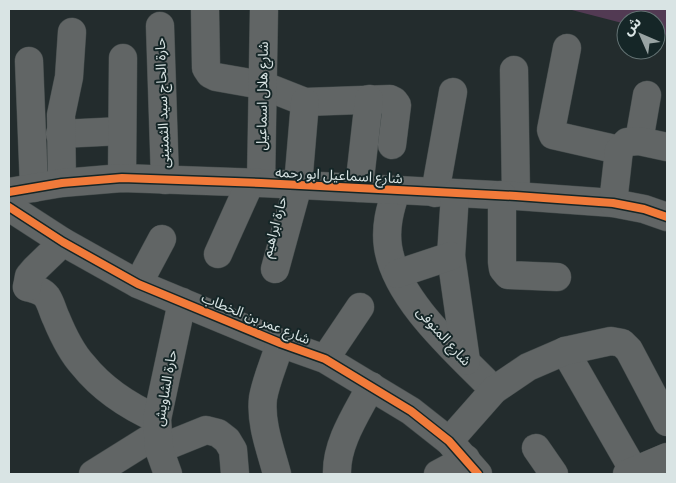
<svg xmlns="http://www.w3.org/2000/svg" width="676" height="483" viewBox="0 0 676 483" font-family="Merriweather,'Noto Sans Arabic',serif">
  <rect width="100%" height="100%" fill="#232c2d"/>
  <path fill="#523a53" d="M 568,9 L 667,9 L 667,35 L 656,32 L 656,20 L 626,20 L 626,24 Z"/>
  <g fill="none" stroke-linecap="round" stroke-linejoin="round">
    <defs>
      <g id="minor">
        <path d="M 205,9 L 206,68 L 210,74 L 216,77 L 262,85 L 305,102 L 390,99 L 394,101 L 397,105 L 392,145"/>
        <path d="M 160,26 L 165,180"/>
        <path d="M 567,48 L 551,130 L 553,135 L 619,150"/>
        <path d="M 29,61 L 34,188"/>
        <path d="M 514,70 L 516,196"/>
        <path d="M 60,134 L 122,131"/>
        <path d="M 639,141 L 647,95"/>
        <path d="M 122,178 L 123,58"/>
        <path d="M 62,183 L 61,115 L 69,77 L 72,32"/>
        <path d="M 261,183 L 264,9"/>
        <path d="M 359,188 L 369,99"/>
        <path d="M 396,191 C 390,209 385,227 388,247 C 396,300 458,353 494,390"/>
        <path d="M 9,192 L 62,183 L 122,178 L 261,183 L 516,196 L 613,203 L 644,209 L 667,217"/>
        <path d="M 435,193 L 453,92"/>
        <path d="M 455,194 L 451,256 L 466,361"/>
        <path d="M 502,195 L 502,262 L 503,269 L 508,275 L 557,277"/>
        <path d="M 613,203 L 619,150 L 627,142 L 639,141 L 667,147"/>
        <path d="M 9,207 L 63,242 L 138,284 L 280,343 L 325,359 L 411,411 L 449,441 L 478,474"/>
        <path d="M 218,254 L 250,183"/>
        <path d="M 275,269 L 298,185 L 305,102"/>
        <path d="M 397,274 L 451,256"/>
        <path d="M 138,284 L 162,239"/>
        <path d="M 27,287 C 34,289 42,290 47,297 C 51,303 53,312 56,318 C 63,335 71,352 83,365 C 103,390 128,406 157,419"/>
        <path d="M 27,287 L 29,276 L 35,269 L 63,242"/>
        <path d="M 565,351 L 634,471"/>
        <path d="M 325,359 L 360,307"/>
        <path d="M 449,441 L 494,390 L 528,367 L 565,351 L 611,341 L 622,343 L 629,350 L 667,422"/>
        <path d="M 536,448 L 554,474"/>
        <path d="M 159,449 L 206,430 L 218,433 L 227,440 L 233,450 L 235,474"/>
        <path d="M 93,474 L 157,434"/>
        <path d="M 168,474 L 159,449 L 157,419 L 182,302"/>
        <path d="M 277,474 C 271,451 260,423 263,398 C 266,380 275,361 280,343"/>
        <path d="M 337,474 C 336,443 357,413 371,386"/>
        <path d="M 438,474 L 466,459"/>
        <path d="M 627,474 L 667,457"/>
      </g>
    </defs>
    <use href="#minor" stroke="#414949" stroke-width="29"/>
    <use href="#minor" stroke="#616565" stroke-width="28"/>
    <defs>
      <g id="cycleway">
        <path d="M 9,192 L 62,183 L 122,178 L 261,183 L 516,196 L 613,203 L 644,209 L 667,217"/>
        <path d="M 9,207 L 63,242 L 138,284 L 280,343 L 325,359 L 411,411 L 449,441 L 478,474"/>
      </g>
    </defs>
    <use href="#cycleway" stroke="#152627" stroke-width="11"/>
    <use href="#cycleway" stroke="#f17a3a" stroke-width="8"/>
  </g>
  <g text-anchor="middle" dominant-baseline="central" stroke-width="4" stroke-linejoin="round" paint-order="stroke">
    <g font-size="14" fill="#d9e4e4" stroke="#152627">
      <text transform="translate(262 96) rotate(-89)">شارع هلال اسماعيل</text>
      <text transform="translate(162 103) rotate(-92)">حارة الحاج سيد الثمنينى</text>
      <text transform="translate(339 175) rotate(3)">شارع اسماعيل ابو رحمه</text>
      <text transform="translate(274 227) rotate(-75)">حارة ابراهيم</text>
      <text transform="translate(256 318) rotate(22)">شارع عمر بن الخطاب</text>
      <text transform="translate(444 336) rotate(48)">شارع المنوفى</text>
      <text transform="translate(165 388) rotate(-80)">حارة الشاويش</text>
    </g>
  </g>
  <rect width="676" height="483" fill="none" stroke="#d9e4e4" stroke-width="20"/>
  <g transform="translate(641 35) rotate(315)"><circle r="24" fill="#152627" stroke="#637273"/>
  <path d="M0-4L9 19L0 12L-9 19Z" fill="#99a4a4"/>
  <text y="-8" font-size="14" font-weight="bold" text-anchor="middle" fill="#d9e4e4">ش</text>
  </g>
</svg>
